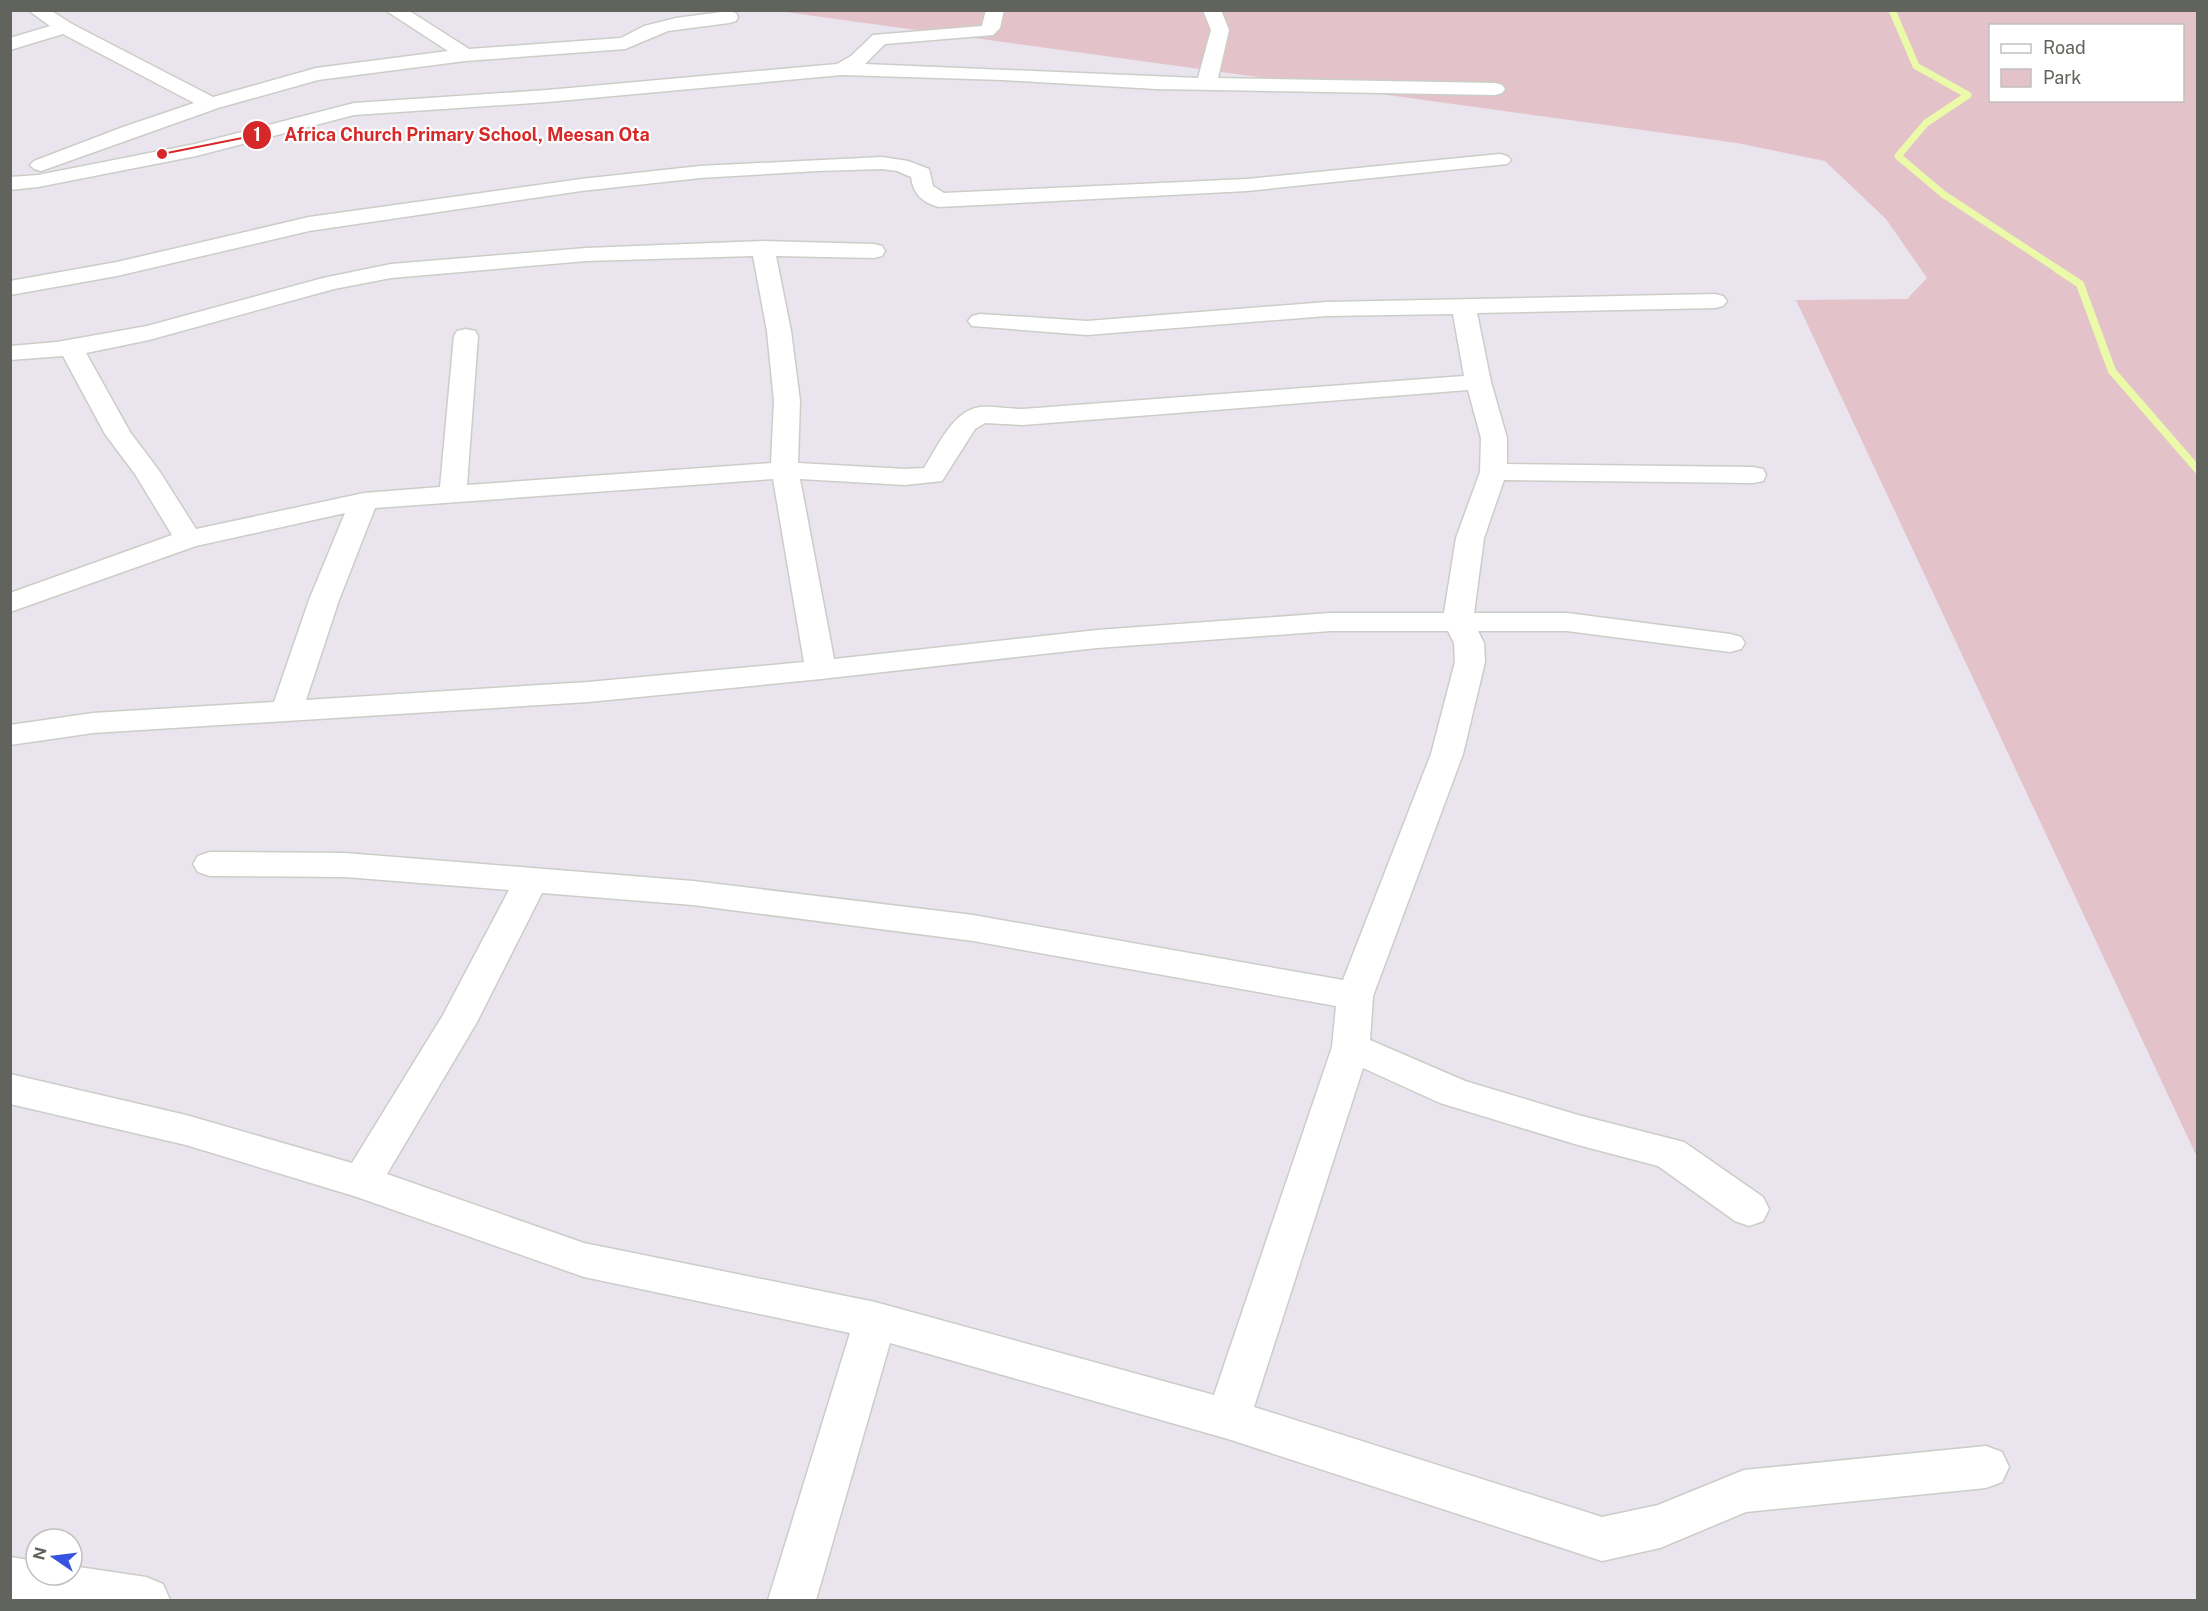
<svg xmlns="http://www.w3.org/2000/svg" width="2208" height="1611" viewBox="0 0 2208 1611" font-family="'Public Sans',sans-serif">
  <rect width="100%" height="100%" fill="#e9e4ee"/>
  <path fill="#e4c2ca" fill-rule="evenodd" d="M 778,11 L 2197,11 L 2197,1157 L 1796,300 L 1907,299 L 1927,278 L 1886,219 L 1825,161 L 1737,143 ZM 1990,26 L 2182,26 L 2182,100 L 1990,100 Z"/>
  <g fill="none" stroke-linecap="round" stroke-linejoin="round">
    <path stroke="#eafaa8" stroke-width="7" d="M 1892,10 L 1916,66 L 1968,95 L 1926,123 L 1898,156 L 1943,194 L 2059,270"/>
    <path stroke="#eafaa8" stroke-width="8" d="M 2057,269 L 2080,284 L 2112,371 L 2198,470"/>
    <defs>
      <g id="minor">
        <path d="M 28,10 L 50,10 L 72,24 L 213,97 L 316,68 L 448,51 L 385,10 L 408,10 L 469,49 L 621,38 L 644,26 L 676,18 L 729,11 L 736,13 L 738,17 L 736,21 L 729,23 L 668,31 L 625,49 L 465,61 L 318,80 L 218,108 L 41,171 L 34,169 L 30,165 L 34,161 L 123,127 L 194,103 L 63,34 L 10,50 L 10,38 L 50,26 Z"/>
        <path d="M 986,10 L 1004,10 L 1000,28 L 993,35 L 885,44 L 865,64 L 1198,78 L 1211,30 L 1203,10 L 1221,10 L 1229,30 L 1218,78 L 1495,83 L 1502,85 L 1505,89 L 1502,93 L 1495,95 L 1156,89 L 1003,80 L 842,75 L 547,102 L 354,115 L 196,156 L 38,187 L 10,190 L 10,177 L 38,175 L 195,144 L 354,103 L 547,90 L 837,64 L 851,56 L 873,35 L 982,26 Z"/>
        <path d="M 1500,154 L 1507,156 L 1511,160 L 1507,164 L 1247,191 L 939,207 C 923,203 913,194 911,177 L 897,171 L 882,169 L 817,171 L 700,178 L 581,191 L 309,231 L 117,276 L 10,295 L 10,281 L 117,262 L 309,217 L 581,179 L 700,166 L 882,157 L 908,161 L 929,169 L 933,186 L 944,193 L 1247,179 Z"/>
        <path d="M 763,241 L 874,244 L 882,246 L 885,251 L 882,256 L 874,258 L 776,256 L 791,331 L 800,401 L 798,463 L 905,469 L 924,468 C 937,448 953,410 980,407 C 994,406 1009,409 1023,409 L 1464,376 L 1453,314 L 1327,316 L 1087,335 L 972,326 L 968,321 L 972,316 L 980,314 L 1087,321 L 1327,302 L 1715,294 L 1723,296 L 1727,301 L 1723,306 L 1715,308 L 1477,313 L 1491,382 L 1507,438 L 1507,464 L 1753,467 L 1763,469 L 1766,475 L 1763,481 L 1753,483 L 1504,480 L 1484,538 L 1474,613 L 1567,613 L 1730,634 L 1741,637 L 1745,643 L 1741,649 L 1730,652 L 1567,631 L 1478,631 L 1484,643 L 1485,662 L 1463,754 L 1373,996 L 1370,1040 L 1465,1081 L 1578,1115 L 1684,1142 L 1763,1197 L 1769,1209 L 1763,1221 L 1749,1226 L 1735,1221 L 1658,1166 L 1578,1145 L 1440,1103 L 1363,1068 L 1254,1407 L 1602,1517 L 1658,1505 L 1744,1470 L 1986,1446 L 2002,1452 L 2009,1467 L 2002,1482 L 1986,1488 L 1746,1512 L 1660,1548 L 1602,1561 L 1228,1439 L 890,1343 L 816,1600 L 768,1600 L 850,1333 L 584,1277 L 357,1197 L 186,1145 L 10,1104 L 10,1074 L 186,1115 L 352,1163 L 443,1015 L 509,890 L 345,877 L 210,876 L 198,872 L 193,864 L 198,856 L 210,852 L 345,853 L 693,881 L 973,915 L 1343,980 L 1431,754 L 1455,662 L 1454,643 L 1448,631 L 1330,631 L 1097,648 L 821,679 L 588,702 L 93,733 L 10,745 L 10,725 L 93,713 L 274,702 L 309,600 L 345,513 L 196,546 L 10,612 L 10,593 L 172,535 L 135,474 L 105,434 L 63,356 L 10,360 L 10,346 L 57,342 L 147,326 L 323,278 L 391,264 L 586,248 ZM 753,256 L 767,331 L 774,401 L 771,463 L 467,485 L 478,336 L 475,331 L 466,329 L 457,331 L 454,336 L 440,487 L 364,493 L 196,529 L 160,472 L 130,432 L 86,353 L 149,340 L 334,289 L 391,278 L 586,261 ZM 1468,390 L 1481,438 L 1480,472 L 1456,538 L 1444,613 L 1330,613 L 1097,630 L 834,659 L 800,479 L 905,485 L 942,481 L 975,429 L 985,423 L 1023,425 ZM 773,479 L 804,662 L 588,682 L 306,700 L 339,600 L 375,508 ZM 542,893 L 693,905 L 973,941 L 1336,1006 L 1332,1047 L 1214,1395 L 875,1302 L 584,1243 L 387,1174 L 477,1022 Z"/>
        <path d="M 10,1557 L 36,1561 L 36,1575 L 72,1575 L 72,1566 L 146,1577 L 163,1584 L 170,1600 L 10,1600 Z"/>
      </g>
    </defs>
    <use href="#minor" stroke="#cbcec7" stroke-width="3"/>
    <use href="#minor" fill="#fff" fill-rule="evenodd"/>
  </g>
  <path fill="none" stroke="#d62828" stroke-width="2" d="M162 154L257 135"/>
  <g fill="#d62828" stroke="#fff" stroke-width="2">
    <circle cx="162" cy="154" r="6"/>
    <circle cx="257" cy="135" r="15"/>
  </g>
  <g font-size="18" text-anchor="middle" font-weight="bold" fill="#fff">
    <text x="257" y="141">1</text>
  </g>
  <g font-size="18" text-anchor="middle" font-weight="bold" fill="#d62828" stroke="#fff" stroke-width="4.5" stroke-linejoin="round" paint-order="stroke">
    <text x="467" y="141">Africa Church Primary School, Meesan Ota</text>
  </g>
  <rect width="2208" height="1611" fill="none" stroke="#61645c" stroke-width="24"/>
  <rect x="1989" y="24" width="195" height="78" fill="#ffffff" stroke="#c0c1be" stroke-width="1.5"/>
  <rect x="2001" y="44" width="30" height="9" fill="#ffffff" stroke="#c0c1be" stroke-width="1.5"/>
  <text x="2043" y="54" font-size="18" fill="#61645c">Road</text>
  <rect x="2001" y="69" width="30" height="18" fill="#e4c2ca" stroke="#c0c1be" stroke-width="1.5"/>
  <text x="2043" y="84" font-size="18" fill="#61645c">Park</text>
  <g transform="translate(54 1557) rotate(284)"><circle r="28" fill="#ffffff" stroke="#c0c1be" stroke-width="1.5"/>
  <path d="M0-4.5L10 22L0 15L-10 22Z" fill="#3853df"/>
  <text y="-9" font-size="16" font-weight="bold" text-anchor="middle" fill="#61645c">N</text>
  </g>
</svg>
